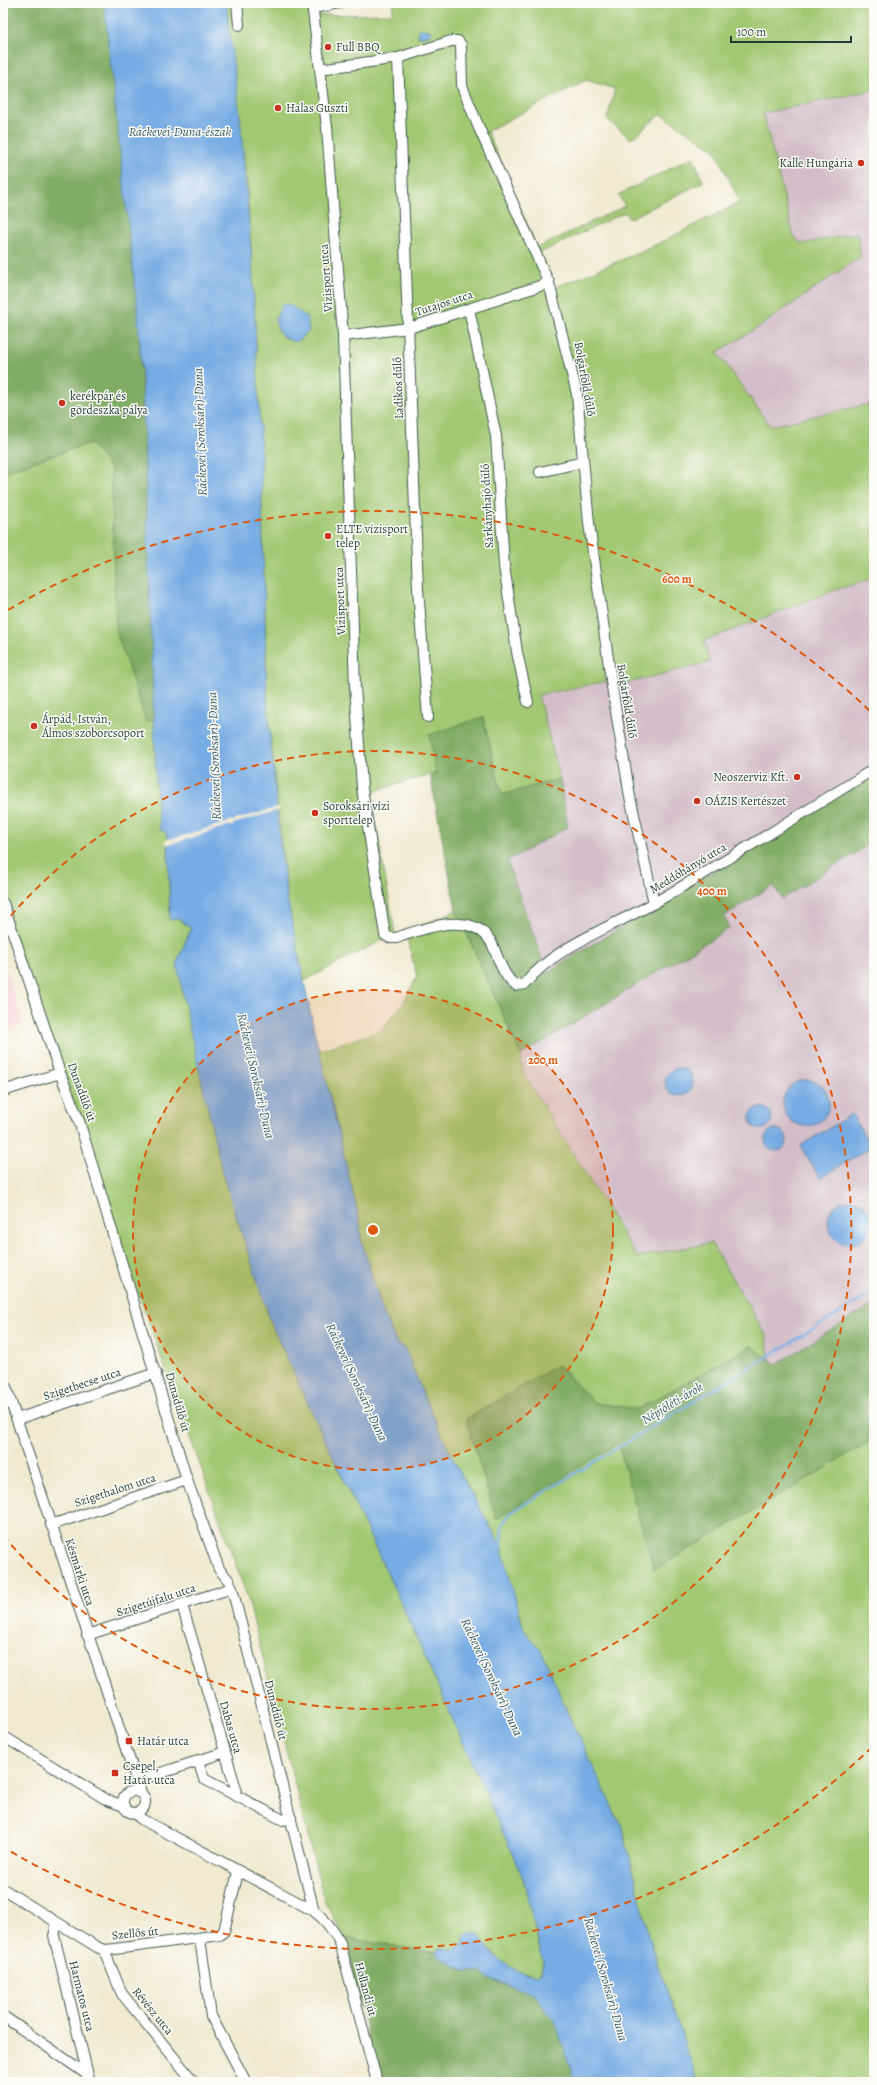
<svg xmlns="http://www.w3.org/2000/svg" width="877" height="2085" viewBox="0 0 877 2085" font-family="Alegreya,serif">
  <rect width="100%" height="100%" fill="#fdfcf7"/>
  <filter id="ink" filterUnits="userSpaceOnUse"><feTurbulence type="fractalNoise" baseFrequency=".025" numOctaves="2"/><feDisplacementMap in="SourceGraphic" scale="8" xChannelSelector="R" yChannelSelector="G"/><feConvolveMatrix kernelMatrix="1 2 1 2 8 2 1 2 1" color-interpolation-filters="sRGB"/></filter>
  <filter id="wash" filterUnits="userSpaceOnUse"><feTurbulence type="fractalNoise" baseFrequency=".012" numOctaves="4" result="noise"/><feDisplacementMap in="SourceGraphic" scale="16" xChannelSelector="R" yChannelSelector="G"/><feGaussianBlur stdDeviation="0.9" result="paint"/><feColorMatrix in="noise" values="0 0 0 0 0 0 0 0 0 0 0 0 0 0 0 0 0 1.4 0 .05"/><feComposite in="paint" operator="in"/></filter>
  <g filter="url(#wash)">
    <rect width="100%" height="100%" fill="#f1ead1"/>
    <path fill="#f7cfd4" d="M 3,960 L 24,1025 L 3,1032 Z"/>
    <g fill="#d2bdc8">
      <path d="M 874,90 L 874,403 L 770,426 L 717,352 L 759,327 L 861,256 L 857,233 L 802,244 L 794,237 L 763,113 Z"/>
      <path d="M 874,578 L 874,775 L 547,972 L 507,861 L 568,827 L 560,779 L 538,695 L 710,662 L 704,641 L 835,590 Z"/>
      <path d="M 868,844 L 874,855 L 874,1304 L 775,1364 L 769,1359 L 766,1335 L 711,1243 L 637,1257 L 523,1073 L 521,1055 L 730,928 L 724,916 L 773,885 L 783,899 Z"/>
    </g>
    <g fill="#a2c873" stroke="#608254" fill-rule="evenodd">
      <path d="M 226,3 L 308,3 L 310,15 L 392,14 L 393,3 L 874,3 L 874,90 L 763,113 L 794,237 L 802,244 L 857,233 L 861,256 L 759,327 L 717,352 L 770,426 L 874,403 L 874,578 L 835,590 L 704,641 L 710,662 L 620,685 L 617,679 L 538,695 L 560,779 L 502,795 L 436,773 L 370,792 L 395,933 L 304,981 L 287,898 L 267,701 L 260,428 L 252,262 L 247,186 ZM 586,80 L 615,89 L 607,119 L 631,139 L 661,114 L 715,150 L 740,202 L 645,250 L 554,288 L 540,253 L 625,212 L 629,219 L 703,182 L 693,157 L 618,195 L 625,206 L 537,248 L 487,131 Z"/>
      <path d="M 90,443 L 111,469 L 116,630 L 146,720 L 155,720 L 160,829 L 165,831 L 168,840 L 170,920 L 179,919 L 191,928 L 177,963 L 223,1176 L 273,1328 L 403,1607 L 523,1878 L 543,1961 L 539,1976 C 512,1975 492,1954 477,1934 L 463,1945 L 454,1950 L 439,1949 L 436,1953 L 345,1938 L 324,1900 L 248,1599 L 3,916 L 3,472 Z"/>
      <path d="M 456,910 L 521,1055 L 523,1073 L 637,1257 L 711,1243 L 766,1335 L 769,1358 L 775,1364 L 751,1346 L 638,1409 L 594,1403 L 558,1365 L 618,1443 L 654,1569 L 874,1439 L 874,2082 L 698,2082 L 653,1951 L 623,1830 L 569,1716 L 542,1652 L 524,1630 L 501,1546 L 456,1465 L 423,1394 L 405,1349 L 397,1344 L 382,1310 L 361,1239 L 360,1223 L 319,1050 L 381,1031 L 403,1003 L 417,977 L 406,934 Z"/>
    </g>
    <g fill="#81ac65" stroke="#50744c">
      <path d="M 3,3 L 104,3 L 137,305 L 142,378 L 155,720 L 146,721 L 116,630 L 111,469 L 90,443 L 3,472 Z"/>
      <path d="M 483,717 L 502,795 L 560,779 L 568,827 L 507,861 L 547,972 L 874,775 L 874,855 L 868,845 L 782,899 L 773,885 L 724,916 L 730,928 L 521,1055 L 456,910 L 430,775 L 436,773 L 429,735 Z"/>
      <path d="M 874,1304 L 874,1439 L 654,1570 L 618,1443 L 496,1519 L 466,1419 L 558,1365 L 594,1403 L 638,1409 L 751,1346 L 776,1364 Z"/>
      <path d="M 345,1938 L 436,1953 L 439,1957 L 464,1971 L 482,1972 C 494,1986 514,1984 529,1991 C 555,2003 569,2057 575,2082 L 378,2082 Z"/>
    </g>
    <g fill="#76abe3" stroke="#4a748c">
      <path d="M 104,3 L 226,3 L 240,116 L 252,262 L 260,428 L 267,701 L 279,835 L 287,898 L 313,1025 L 360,1223 L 361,1239 L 382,1310 L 397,1344 L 405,1349 L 423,1394 L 456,1465 L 501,1546 L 524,1630 L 542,1652 L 569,1716 L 623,1830 L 653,1951 L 698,2082 L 575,2082 L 556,2024 L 535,1994 L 488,1978 L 482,1972 L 465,1971 L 439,1957 L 436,1953 L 439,1949 L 454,1950 L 463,1945 L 465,1936 L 470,1933 L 478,1934 C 491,1954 512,1975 539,1976 L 542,1970 L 543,1961 L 523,1878 L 403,1607 L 273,1328 L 223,1176 L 189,1025 L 177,963 L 191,928 L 179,919 L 170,920 L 168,840 L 165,831 L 160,830 L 157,806 L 142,378 L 137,305 Z"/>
      <path d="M 418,29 L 430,30 L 431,35 L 418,37 Z"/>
      <path d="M 288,304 L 307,317 L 309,331 L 296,342 C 281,338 279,334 275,320 L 282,305 Z"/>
      <circle cx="679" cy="1082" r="14"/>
      <circle cx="806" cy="1103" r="23"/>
      <circle cx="761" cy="1118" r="11"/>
      <path d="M 852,1114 L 871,1147 L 820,1178 L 800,1146 Z"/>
      <circle cx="776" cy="1140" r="11"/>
      <circle cx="850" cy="1222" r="22"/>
    </g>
    <path fill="#f1ead1" d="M 279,807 L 279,810 L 233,824 L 233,826 L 231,827 L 230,825 L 171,844 L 166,844 L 166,840 L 169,838 L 172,839 L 229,822 L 229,820 L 232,821 Z"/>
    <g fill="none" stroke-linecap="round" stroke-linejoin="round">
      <path stroke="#76abe3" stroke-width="2.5" d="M 501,1546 L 502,1525 L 510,1513 L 874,1292"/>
    </g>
  </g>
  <g filter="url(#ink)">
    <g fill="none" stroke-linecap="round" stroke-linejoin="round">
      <defs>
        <g id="minor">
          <path d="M 237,3 L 239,25"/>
          <path d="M 312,3 L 327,127 L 343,336 L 355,687 L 362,788 L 385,935 L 390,938 L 396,938 C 425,928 476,908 493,946 C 499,960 503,976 516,986 L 525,984 C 553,947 616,925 656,902 C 729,859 802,814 874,769"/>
          <path d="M 313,8 L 340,3"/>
          <path d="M 398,58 L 418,589 L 428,717"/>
          <path d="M 320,69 L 398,58 L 451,41 L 458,41 L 461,45 L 462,86 L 479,128 L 549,283 L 577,394 L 589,523 L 612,687 L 630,797 L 654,903"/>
          <path d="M 469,309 L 496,436 L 504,566 L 517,652 L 528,702"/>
          <path d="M 343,336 L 409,328 L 549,283"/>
          <path d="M 540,472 L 583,462"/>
          <path d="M 3,903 L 60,1073 L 79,1121 L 187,1480 L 219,1569 L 229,1581 L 232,1588 L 314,1911"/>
          <path d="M 3,1091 L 60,1073"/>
          <path d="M 3,1378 L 134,1773 L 138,1781 L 141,1793"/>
          <path d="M 17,1419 L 156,1373"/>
          <path d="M 51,1525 L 187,1480"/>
          <path d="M 182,1605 L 236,1789 L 234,1795"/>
          <path d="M 87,1635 L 232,1588"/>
          <path d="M 3,1736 L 107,1800 L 124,1806"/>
          <path d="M 198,1760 L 204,1779 L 283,1820 L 291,1818"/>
          <path d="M 146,1778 L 225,1752"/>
          <circle cx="134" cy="1802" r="11"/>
          <path d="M 135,1813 L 141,1819 L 314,1911 C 326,1920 333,1929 340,1943 L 377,2082"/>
          <path d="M 3,1889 L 97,1947 L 104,1950 L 115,1949 L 220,1935 L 224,1931 L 238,1872"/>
          <path d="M 57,1923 L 54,1936 L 88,2075"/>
          <path d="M 200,1939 L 211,2016 L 246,2082"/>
          <path d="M 104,1950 L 122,1994 L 194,2082"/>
          <path d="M 3,2016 L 88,2075 L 91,2082"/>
        </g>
      </defs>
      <use href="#minor" stroke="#3e574c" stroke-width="12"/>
      <use href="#minor" stroke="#fff" stroke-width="10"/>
    </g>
  </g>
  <circle cx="373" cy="1230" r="240" fill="#de580e" fill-opacity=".12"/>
  <g fill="none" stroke="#de580e" stroke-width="2" stroke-dasharray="7 5">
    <circle cx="373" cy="1230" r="240"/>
    <path d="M3 925A479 479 0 1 1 3 1535"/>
    <path d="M872 1747A719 719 0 0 1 8 1850M8 610A719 719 0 0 1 872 713"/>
  </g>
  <g fill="#c8321e" stroke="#fdfcf7" stroke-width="1.5">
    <circle cx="328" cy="47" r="4"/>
    <circle cx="278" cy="108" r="4"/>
    <circle cx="861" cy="163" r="4"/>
    <circle cx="62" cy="403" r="4"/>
    <circle cx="328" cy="536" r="4"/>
    <circle cx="34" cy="726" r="4"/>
    <circle cx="797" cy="777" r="4"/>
    <circle cx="697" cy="801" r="4"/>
    <circle cx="315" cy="813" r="4"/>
    <rect x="125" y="1737" width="8" height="8" rx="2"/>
    <rect x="111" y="1769" width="8" height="8" rx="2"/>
  </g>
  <g text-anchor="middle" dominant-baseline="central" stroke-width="3" stroke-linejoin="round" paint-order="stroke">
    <g font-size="12" fill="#1f3d34" stroke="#fdfcf7" text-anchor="start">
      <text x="336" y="47">Full BBQ</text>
      <text x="286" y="108">Halas Guszti</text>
      <text x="853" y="163" text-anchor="end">Kalle Hungária</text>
      <text x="70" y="396">kerékpár és<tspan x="70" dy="14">gördeszka pálya</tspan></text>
      <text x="336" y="529">ELTE vízisport<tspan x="336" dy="14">telep</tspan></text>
      <text x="42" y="719">Árpád, István,<tspan x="42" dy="14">Álmos szoborcsoport</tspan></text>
      <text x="789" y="777" text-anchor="end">Neoszerviz Kft.</text>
      <text x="705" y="801">OÁZIS Kertészet</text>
      <text x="323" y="806">Soroksári vízi<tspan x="323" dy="14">sporttelep</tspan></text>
      <text x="137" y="1741">Határ utca</text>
      <text x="123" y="1766">Csepel,<tspan x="123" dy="14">Határ utca</tspan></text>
    </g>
    <g font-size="12" fill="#1f3d34" stroke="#fdfcf7">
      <text transform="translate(326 278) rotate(-94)">Vízisport utca</text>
      <text transform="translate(444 303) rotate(-18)">Tutajos utca</text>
      <text transform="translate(585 379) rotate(80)">Bolgárföld dűlő</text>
      <text transform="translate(398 388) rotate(-92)">Ladikos dűlő</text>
      <text transform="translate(487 506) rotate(-93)">Sárkányhajó dűlő</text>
      <text transform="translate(340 601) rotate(-92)">Vízisport utca</text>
      <text transform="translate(627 701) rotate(81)">Bolgárföld dűlő</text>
      <text transform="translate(688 868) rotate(-31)">Meddőhányó utca</text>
      <text transform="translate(82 1092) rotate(70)">Dunadűlő út</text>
      <text transform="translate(82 1384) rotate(-18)">Szigetbecse utca</text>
      <text transform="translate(178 1402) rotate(74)">Dunadűlő út</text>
      <text transform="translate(115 1490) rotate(-18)">Szigethalom utca</text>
      <text transform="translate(80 1572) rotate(72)">Késmárki utca</text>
      <text transform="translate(156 1600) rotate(-18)">Szigetújfalu utca</text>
      <text transform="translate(276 1710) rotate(76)">Dunadűlő út</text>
      <text transform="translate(231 1727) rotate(74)">Dabas utca</text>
      <text transform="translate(135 1933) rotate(-6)">Szellős út</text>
      <text transform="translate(366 1989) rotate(75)">Hollandi út</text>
      <text transform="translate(82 1996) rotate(76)">Harmatos utca</text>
      <text transform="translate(153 2011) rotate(51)">Révész utca</text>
    </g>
    <g font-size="13" font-style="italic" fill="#395e69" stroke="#fdfcf7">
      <text x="180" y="131">Ráckevei-Duna-észak</text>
      <text transform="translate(200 432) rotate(-92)">Ráckevei (Soroksári)-Duna</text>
      <text transform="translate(214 756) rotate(-92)">Ráckevei (Soroksári)-Duna</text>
      <text transform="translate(256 1076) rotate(77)">Ráckevei (Soroksári)-Duna</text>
      <text transform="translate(357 1382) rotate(65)">Ráckevei (Soroksári)-Duna</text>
      <text transform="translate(672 1403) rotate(-31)">Népjóléti-árok</text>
      <text transform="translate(492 1677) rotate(65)">Ráckevei (Soroksári)-Duna</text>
      <text transform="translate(606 1979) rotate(74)">Ráckevei (Soroksári)-Duna</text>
    </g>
  </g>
  <circle cx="373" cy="1230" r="6" fill="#de580e" stroke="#fdfcf7" stroke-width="2"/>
  <g font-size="12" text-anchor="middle" font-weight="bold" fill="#de580e" stroke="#fdfcf7" stroke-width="3" stroke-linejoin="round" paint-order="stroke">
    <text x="677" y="583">600 m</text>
    <text x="712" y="895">400 m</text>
    <text x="543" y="1064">200 m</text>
  </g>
  <rect width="877" height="2085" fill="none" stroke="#fdfcf7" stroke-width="16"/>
  <path d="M731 36v6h120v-6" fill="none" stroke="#1f3d34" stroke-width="2"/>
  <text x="737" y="36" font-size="12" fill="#1f3d34" stroke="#fdfcf7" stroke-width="3" paint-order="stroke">100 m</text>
</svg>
